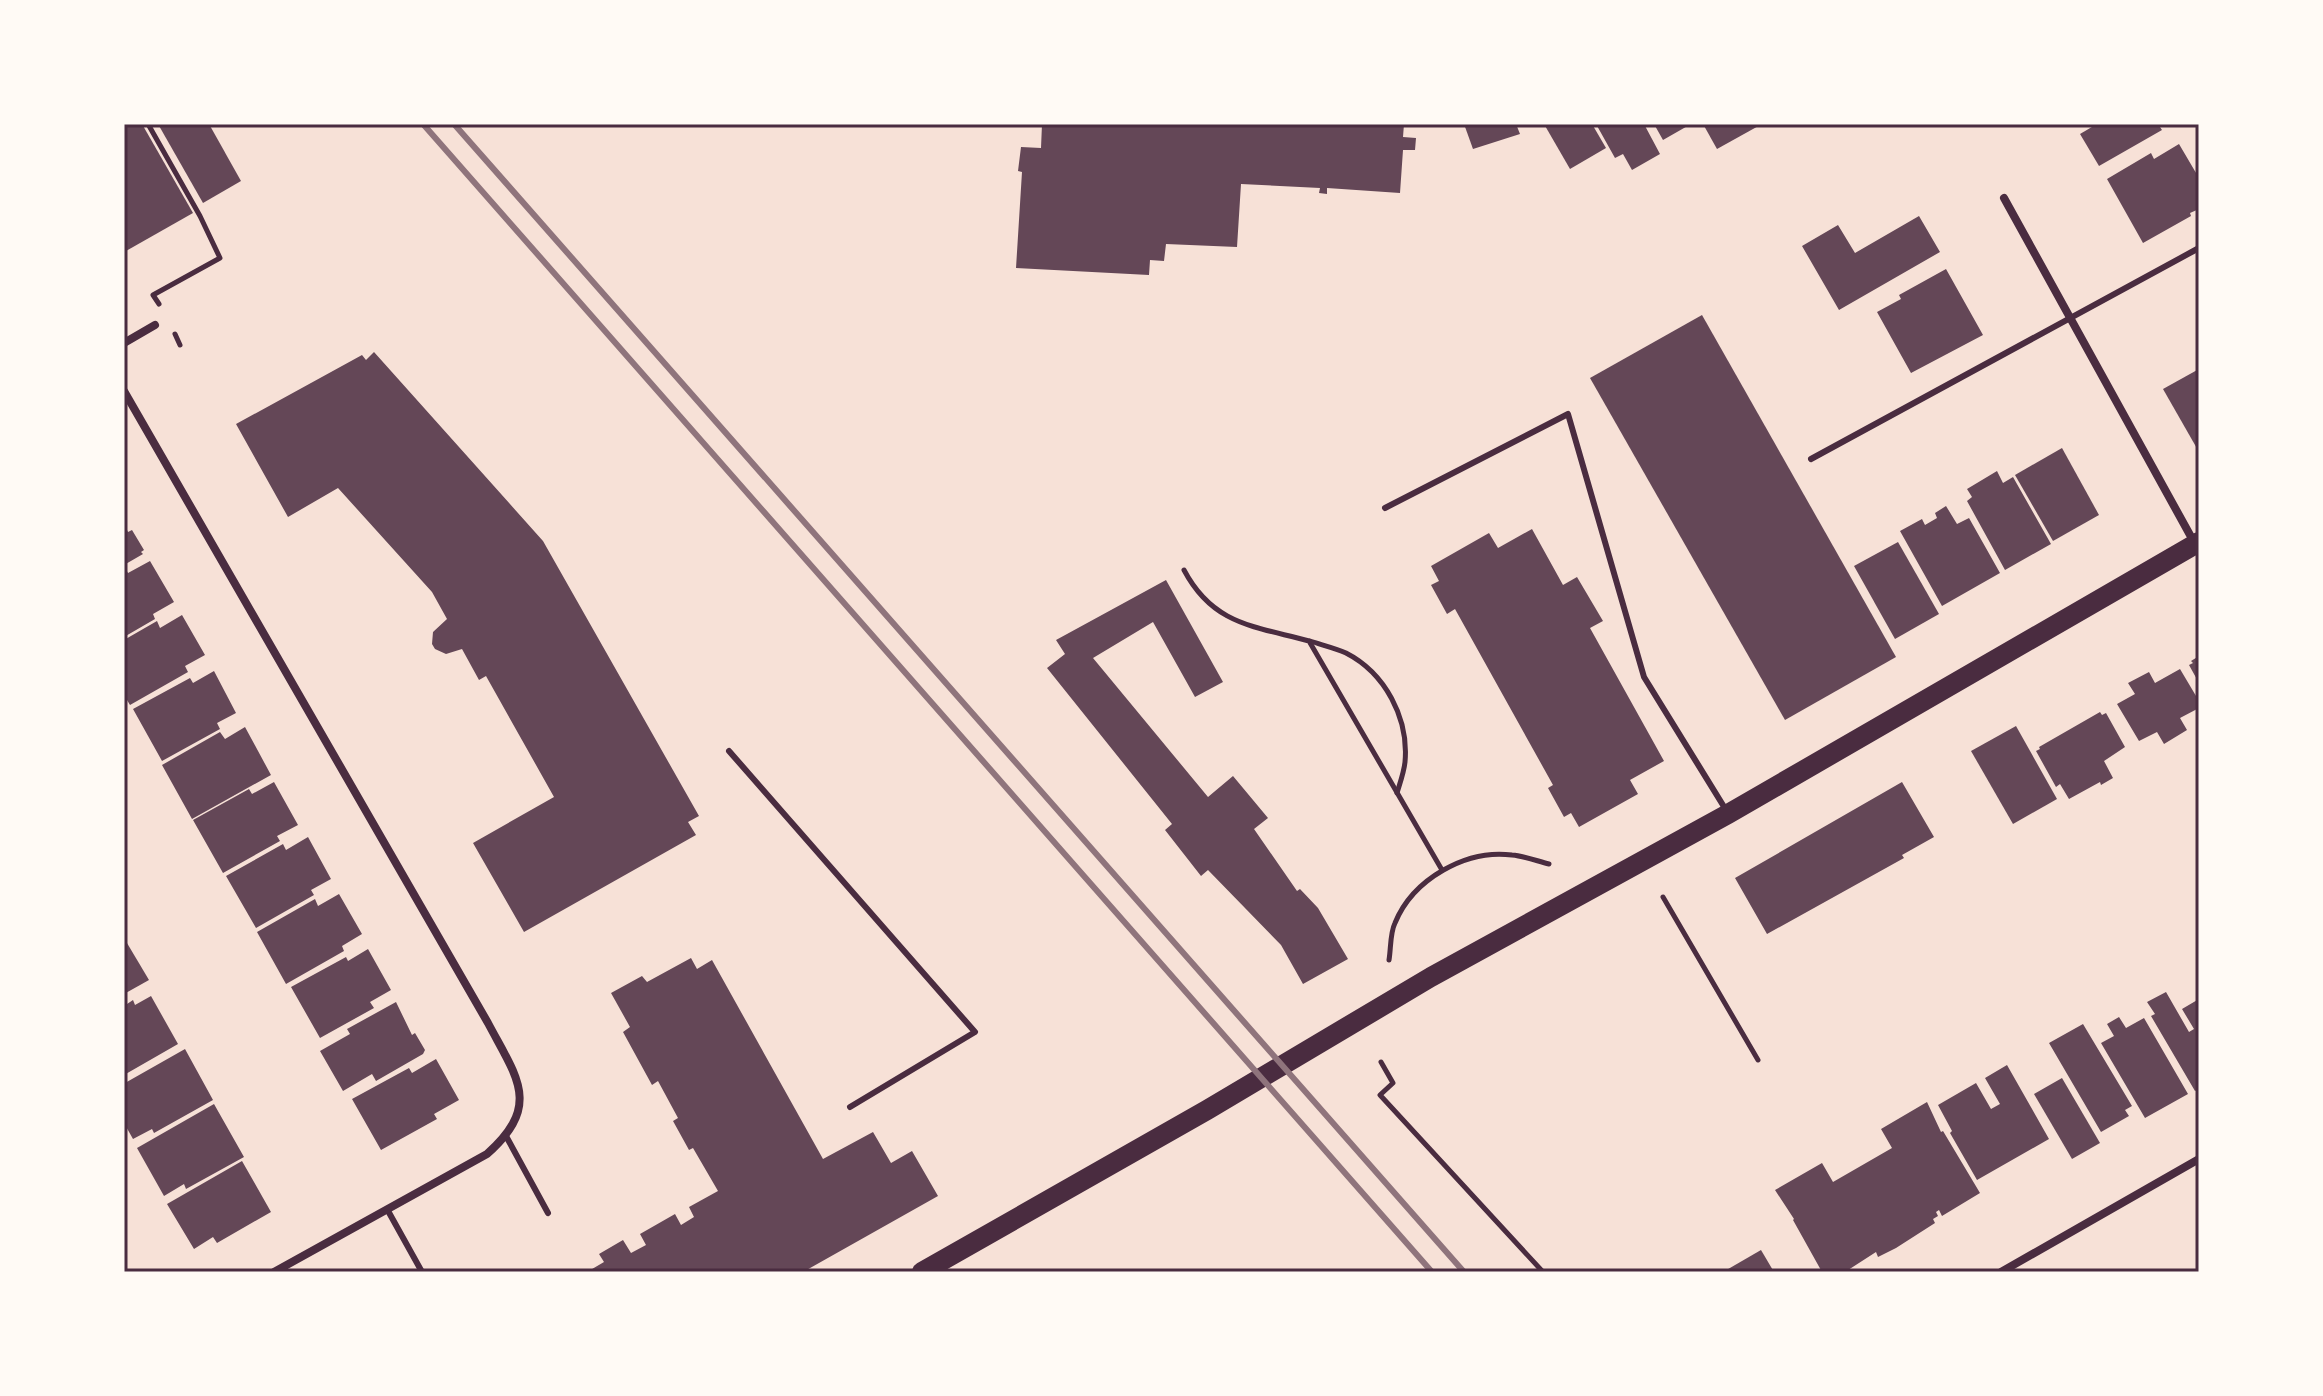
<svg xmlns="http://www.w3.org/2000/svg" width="2323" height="1396" viewBox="0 0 2323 1396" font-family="Raleway,sans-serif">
  <rect width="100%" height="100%" fill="#f7e1d7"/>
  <g fill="#644757">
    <path d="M 124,124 L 142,124 L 193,213 L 126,251 Z"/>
    <path d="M 158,124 L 209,124 L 241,181 L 203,203 Z"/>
    <path d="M 1042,124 L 1404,124 L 1403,137 L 1416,138 L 1415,150 L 1403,150 L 1400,193 L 1327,188 L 1327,194 L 1319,193 L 1320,188 L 1241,184 L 1237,247 L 1166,244 L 1164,261 L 1150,260 L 1149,275 L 1016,268 L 1022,172 L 1018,171 L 1021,147 L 1041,148 Z"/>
    <path d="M 1464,124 L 1516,124 L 1520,134 L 1473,149 Z"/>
    <path d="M 1544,124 L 1592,124 L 1606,148 L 1570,169 Z"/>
    <path d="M 1596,124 L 1644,124 L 1660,154 L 1632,170 L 1623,154 L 1615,158 Z"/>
    <path d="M 1654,124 L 1691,124 L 1663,140 Z"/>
    <path d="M 1703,124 L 1762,124 L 1717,149 Z"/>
    <path d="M 2097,124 L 2158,124 L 2162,130 L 2099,166 L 2080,134 Z"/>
    <path d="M 2179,144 L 2199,178 L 2199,209 L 2190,213 L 2191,216 L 2143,243 L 2107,179 L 2151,153 L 2154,159 Z"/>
    <path d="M 1919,216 L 1940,252 L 1839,310 L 1802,246 L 1838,225 L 1855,253 Z"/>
    <path d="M 1946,269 L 1983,335 L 1911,373 L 1877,312 L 1901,299 L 1899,295 Z"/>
    <path d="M 1702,315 L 1896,657 L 1785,720 L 1590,378 Z"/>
    <path d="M 374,352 L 543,541 L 699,816 L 688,822 L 696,835 L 524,932 L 473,843 L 554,797 L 486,676 L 479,680 L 462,649 L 446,654 L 435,649 L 432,644 L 433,632 L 447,619 L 432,592 L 338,488 L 288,517 L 236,424 L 362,355 L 366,360 Z"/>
    <path d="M 2199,369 L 2199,452 L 2163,389 Z"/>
    <path d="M 2062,448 L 2099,515 L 2053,541 L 2015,475 Z"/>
    <path d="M 1997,471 L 2003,483 L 2013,477 L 2051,544 L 2005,570 L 1967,501 L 1972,497 L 1967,489 Z"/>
    <path d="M 1946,506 L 1957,524 L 1969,518 L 2000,573 L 1942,606 L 1900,531 L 1922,519 L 1925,525 L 1937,518 L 1935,513 Z"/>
    <path d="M 124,524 L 128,532 L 132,530 L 144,550 L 141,552 L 143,554 L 124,565 Z"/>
    <path d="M 1532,529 L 1563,585 L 1577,577 L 1603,621 L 1590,628 L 1664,761 L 1630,780 L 1638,794 L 1579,827 L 1571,813 L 1564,817 L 1548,788 L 1553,785 L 1455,609 L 1447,614 L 1431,585 L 1439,581 L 1431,566 L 1489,533 L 1498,548 Z"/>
    <path d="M 1898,542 L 1939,614 L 1895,639 L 1854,566 Z"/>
    <path d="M 150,561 L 174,602 L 153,614 L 155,619 L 124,637 L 124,566 L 128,573 Z"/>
    <path d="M 1166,580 L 1223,682 L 1195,697 L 1153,622 L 1093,658 L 1208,797 L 1233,776 L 1268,818 L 1254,829 L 1297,891 L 1300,889 L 1318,908 L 1348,959 L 1303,984 L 1281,945 L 1208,870 L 1201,876 L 1165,830 L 1172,824 L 1047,668 L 1065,654 L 1056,640 Z"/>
    <path d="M 182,615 L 205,655 L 185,666 L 188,672 L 130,705 L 124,695 L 124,640 L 157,621 L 160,628 Z"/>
    <path d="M 2199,656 L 2199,683 L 2189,665 L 2193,663 L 2191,661 Z"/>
    <path d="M 2180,669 L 2199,701 L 2199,708 L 2180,718 L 2187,730 L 2164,744 L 2157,732 L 2139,741 L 2117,704 L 2135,694 L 2128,683 L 2149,672 L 2155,683 Z"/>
    <path d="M 214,671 L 236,713 L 217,723 L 220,729 L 162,761 L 133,709 L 190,678 L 193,683 Z"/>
    <path d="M 2100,712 L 2102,715 L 2106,713 L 2125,747 L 2104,761 L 2113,778 L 2101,785 L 2100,782 L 2069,799 L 2060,784 L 2056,787 L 2036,751 L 2040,749 L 2039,747 Z"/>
    <path d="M 2016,726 L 2057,799 L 2013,824 L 1971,751 Z"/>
    <path d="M 245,727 L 271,775 L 192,819 L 162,765 L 220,732 L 225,739 Z"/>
    <path d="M 274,782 L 298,825 L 277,836 L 280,841 L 223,873 L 193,820 L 249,789 L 252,794 Z"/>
    <path d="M 1902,782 L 1934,837 L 1902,855 L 1904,858 L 1767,934 L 1735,878 Z"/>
    <path d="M 308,837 L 331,879 L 311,890 L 314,895 L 256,928 L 226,876 L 283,844 L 286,850 Z"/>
    <path d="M 339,894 L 362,934 L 342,946 L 344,951 L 286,984 L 257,932 L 315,899 L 318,906 Z"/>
    <path d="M 124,938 L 149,980 L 124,994 Z"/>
    <path d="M 368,949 L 391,990 L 370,1002 L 374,1008 L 320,1038 L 291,987 L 346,957 L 348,961 Z"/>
    <path d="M 691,958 L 697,969 L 712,960 L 823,1159 L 873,1132 L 891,1163 L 912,1151 L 938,1196 L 803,1272 L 587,1272 L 604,1262 L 599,1254 L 623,1240 L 631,1253 L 646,1245 L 640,1234 L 675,1214 L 681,1225 L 694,1217 L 689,1207 L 718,1191 L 693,1148 L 689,1150 L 673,1121 L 678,1118 L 658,1081 L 652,1085 L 623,1032 L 630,1027 L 611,993 L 642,976 L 647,982 Z"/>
    <path d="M 2166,992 L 2189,1032 L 2194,1029 L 2182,1009 L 2199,999 L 2199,1089 L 2195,1091 L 2151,1016 L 2155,1014 L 2147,1002 Z"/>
    <path d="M 151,996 L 178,1044 L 124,1075 L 124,1006 L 133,1000 L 135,1005 Z"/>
    <path d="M 396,1002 L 412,1035 L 415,1033 L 425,1050 L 423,1054 L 376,1081 L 372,1074 L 343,1091 L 320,1051 L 350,1034 L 347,1029 Z"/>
    <path d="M 2119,1017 L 2126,1028 L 2144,1018 L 2188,1094 L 2145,1118 L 2101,1043 L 2114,1036 L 2107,1024 Z"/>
    <path d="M 2083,1024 L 2132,1106 L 2125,1110 L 2129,1116 L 2101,1132 L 2049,1043 Z"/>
    <path d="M 185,1049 L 213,1100 L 154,1133 L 152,1129 L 133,1139 L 124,1123 L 124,1088 L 127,1086 L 125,1083 Z"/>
    <path d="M 436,1059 L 459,1100 L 434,1114 L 437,1119 L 381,1150 L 352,1099 L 409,1068 L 412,1073 Z"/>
    <path d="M 2007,1065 L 2049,1139 L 1977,1180 L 1950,1133 L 1952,1131 L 1938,1105 L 1976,1083 L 1991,1109 L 2000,1104 L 1985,1078 Z"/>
    <path d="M 2062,1078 L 2100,1143 L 2072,1159 L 2034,1094 Z"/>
    <path d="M 1927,1102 L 1941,1132 L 1943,1131 L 1980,1193 L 1942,1216 L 1939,1210 L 1936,1212 L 1938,1216 L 1933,1219 L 1935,1223 L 1896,1248 L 1878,1257 L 1876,1252 L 1845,1272 L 1822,1272 L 1793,1220 L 1794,1219 L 1775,1190 L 1822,1163 L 1833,1182 L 1892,1148 L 1881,1129 Z"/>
    <path d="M 214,1104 L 244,1157 L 186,1189 L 184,1184 L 164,1196 L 137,1148 Z"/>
    <path d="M 242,1161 L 271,1212 L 217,1243 L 213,1237 L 194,1249 L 167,1204 Z"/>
    <path d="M 1761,1250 L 1774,1272 L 1723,1272 Z"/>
  </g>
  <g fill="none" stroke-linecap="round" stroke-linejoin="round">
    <g stroke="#4a2c40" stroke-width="5">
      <path d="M 148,124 L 200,216 L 220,258 L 153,295 L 159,304"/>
      <path d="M 175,334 L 180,345"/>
      <path d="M 1184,570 C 1213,625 1254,626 1309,641 L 1442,870"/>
      <path d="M 1310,641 C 1322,645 1335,648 1346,653 C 1385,673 1409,718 1405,762 C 1404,772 1400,783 1397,793"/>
      <path d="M 1663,897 L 1758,1060"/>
      <path d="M 1389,960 C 1391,948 1390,933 1395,923 C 1413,879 1466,849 1512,855 C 1524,856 1537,861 1549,864"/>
      <path d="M 1381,1062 L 1393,1083 L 1380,1095 L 1543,1272"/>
    </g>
    <g stroke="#4a2c40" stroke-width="6">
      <path d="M 1811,459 L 2199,248"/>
      <path d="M 1385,508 L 1568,414 L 1644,677 L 1726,810"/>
      <path d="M 729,751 L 975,1032 L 850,1107"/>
      <path d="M 506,1136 L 548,1213"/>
      <path d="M 387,1209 L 422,1272"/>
    </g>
    <g stroke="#4a2c40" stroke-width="8">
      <path d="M 2004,198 L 2195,544"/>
      <path d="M 124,343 L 155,325"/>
      <path d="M 124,391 L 488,1023 C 517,1078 542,1105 487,1154 L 274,1272"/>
      <path d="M 2001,1272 L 2199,1159"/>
    </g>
    <path stroke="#4a2c40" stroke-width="20" d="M 922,1272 L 1207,1110 L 1431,977 L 1728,814 L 2199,542"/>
    <g stroke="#8f747c" stroke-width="6">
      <path d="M 423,124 L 1432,1272"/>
      <path d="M 454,124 L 1464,1272"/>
    </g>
  </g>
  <rect width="2323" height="1396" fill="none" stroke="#fffaf5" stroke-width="252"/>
  <rect x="126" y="126" width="2071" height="1144" fill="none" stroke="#4a2c40" stroke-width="3"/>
</svg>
